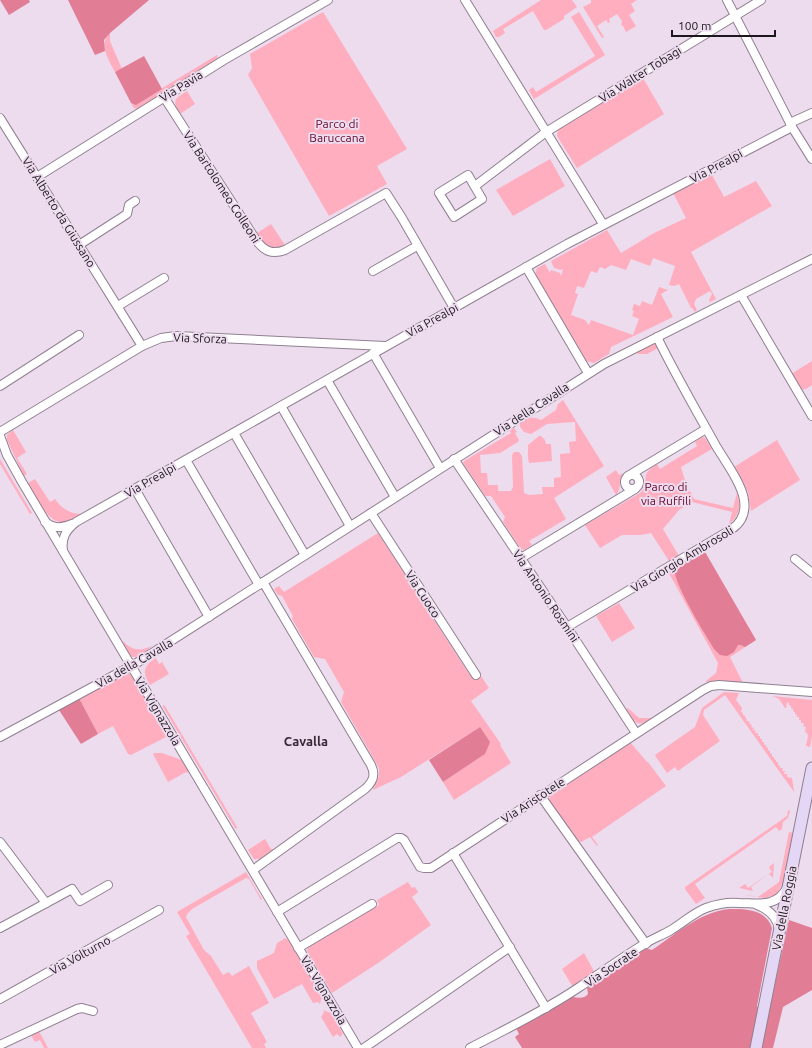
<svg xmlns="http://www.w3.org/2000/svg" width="812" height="1048" viewBox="0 0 812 1048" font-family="Ubuntu,sans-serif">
  <rect width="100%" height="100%" fill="#eddbee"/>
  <g fill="#ffaebf">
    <path d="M 541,0 L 572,0 L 577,7 L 564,16 L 564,19 L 546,30 L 544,30 L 533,11 L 503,29 L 505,33 L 499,37 L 496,37 L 493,31 Z"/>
    <path d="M 591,0 L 637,0 L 631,4 L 635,11 L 629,15 L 636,26 L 626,32 L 623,26 L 621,25 L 622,21 L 617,14 L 609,19 L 610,22 L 608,23 L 606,20 L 597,26 L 604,37 L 602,38 L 583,7 L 591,3 Z"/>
    <path d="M 323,12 L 407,149 L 377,166 L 387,184 L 329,216 L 248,75 L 252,68 L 250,54 Z"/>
    <path d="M 579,12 L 605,55 L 534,99 L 529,90 L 533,87 L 536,92 L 595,56 L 571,17 Z"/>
    <path d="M 110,33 L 110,41 L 122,69 L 115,72 C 109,60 98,45 110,33 Z"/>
    <path d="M 217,55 L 218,59 L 138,109 L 134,108 L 131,103 L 136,104 Z"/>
    <path d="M 643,78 L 664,114 L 577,168 L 557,136 L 558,130 Z"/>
    <path d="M 187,91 L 195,104 L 180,114 C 172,100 174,99 187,91 Z"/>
    <path d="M 550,159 L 565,186 L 513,216 L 496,190 Z"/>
    <path d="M 711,173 L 724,197 L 756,181 L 772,206 L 691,252 L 716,299 L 710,302 L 709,300 L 712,294 L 710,291 L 696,299 L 694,304 L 697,310 L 695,312 L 692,308 L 691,308 L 679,284 L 674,286 L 669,285 L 675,266 L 653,258 L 650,266 L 631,259 L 626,270 L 611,265 L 605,269 L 600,267 L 597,273 L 591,271 L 584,288 L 577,286 L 575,293 L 578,294 L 571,315 L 585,320 L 589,325 L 591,320 L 633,335 L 639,319 L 632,316 L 634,311 L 632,310 L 634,304 L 640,306 L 642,301 L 652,305 L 659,287 L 668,290 L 661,294 L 673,317 L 611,347 L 609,354 L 594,363 L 586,361 L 535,275 L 537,268 L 545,264 L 550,273 L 551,270 L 560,273 L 561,276 L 563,269 L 561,270 L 554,268 L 551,261 L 607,230 L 621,253 L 654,233 L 686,218 L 673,193 Z"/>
    <path d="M 247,217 L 257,233 L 271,224 L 285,245 L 308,232 L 308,233 L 284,247 L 269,248 L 262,243 L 246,218 Z"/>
    <path d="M 654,343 L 658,348 L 647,354 L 638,354 L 637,352 Z"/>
    <path d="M 812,361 L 812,385 L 806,389 L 800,390 L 791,374 Z"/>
    <path d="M 563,400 L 604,466 L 554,498 L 566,519 L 529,541 L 532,545 L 524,550 L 521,549 L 503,522 L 505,517 L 491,496 L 485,496 L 463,463 L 464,461 L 511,433 L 509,430 L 514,428 L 517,432 L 515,433 L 519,440 L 518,442 L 500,453 L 480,455 L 481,473 L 487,473 L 488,485 L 498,485 L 498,491 L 511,491 L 513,487 L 512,455 L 514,452 L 519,452 L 522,456 L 524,493 L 529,495 L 543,494 L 542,487 L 554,487 L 554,478 L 561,477 L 560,454 L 570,453 L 569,442 L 576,441 L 575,422 L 547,424 L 531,434 L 524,432 L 520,427 L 520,423 C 528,418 533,416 541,420 L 556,410 L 558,404 Z"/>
    <path d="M 13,430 L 26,452 L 17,458 L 27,474 L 24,476 L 7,440 L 7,435 Z"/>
    <path d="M 539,436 L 541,436 L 545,440 L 546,444 L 551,444 L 552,461 L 529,463 L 528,458 L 528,445 Z"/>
    <path d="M 702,437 L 705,438 L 712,449 L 681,467 L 686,484 L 687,492 L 690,491 L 694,499 L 733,508 L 737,493 C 741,505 740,516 729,524 L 732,512 L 692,502 L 679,510 L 663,529 L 679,556 L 669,561 L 651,533 L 641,535 L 622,535 L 600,548 L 585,525 L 640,493 C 653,481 636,477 657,464 L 660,469 L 697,446 L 695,442 Z"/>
    <path d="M 777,440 L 800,480 L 751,511 L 748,492 L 734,467 Z"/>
    <path d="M 0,459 L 32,513 L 30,514 L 0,464 Z"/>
    <path d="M 616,470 L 619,475 L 623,473 C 618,480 622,489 616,495 L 606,477 Z"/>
    <path d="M 35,479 L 50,502 L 55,499 C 61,508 70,514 81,514 C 76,517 70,521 64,522 C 48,525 35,495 28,483 Z"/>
    <path d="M 378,533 L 469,674 L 471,674 L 475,680 L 481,676 L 489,688 L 471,701 L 501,744 L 500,745 L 511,763 L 454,800 L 443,782 L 485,754 L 480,727 L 401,777 L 373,790 L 379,776 L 379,768 L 341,702 L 344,692 L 325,659 L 314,657 L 292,619 L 293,616 L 282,596 L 278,595 L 274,589 L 279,586 L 284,592 Z"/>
    <path d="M 705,552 L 756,640 L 730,657 L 743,683 L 716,681 L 708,683 L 706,681 L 716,673 L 718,663 L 669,573 Z"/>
    <path d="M 619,603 L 635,628 L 612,642 L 596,616 Z"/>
    <path d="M 123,641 C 131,650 141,652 151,646 C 141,660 126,663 123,641 Z"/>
    <path d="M 156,658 L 159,664 L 162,662 L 169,674 L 150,685 C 142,672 143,666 156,658 Z"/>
    <path d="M 126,673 L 132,675 L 167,733 L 166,737 L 131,755 L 128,754 L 113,726 L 98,734 L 79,698 Z"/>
    <path d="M 724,692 L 739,693 L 736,700 L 742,708 L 741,712 L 743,713 L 743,715 L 745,716 L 747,721 L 750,722 L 749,724 L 752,725 L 751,727 L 754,728 L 753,730 L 756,731 L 755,733 L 758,733 L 758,736 L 760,736 L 760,739 L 762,739 L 762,742 L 764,742 L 764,745 L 766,745 L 766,747 L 768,748 L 768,750 L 770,751 L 770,753 L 772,754 L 772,756 L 774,757 L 774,759 L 776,760 L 776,762 L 778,762 L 778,765 L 780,766 L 780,768 L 783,768 L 782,771 L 785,771 L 784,774 L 787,774 L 787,777 L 792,778 L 794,792 L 725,695 L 704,710 L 703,715 L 720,741 L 678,771 L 675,767 L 667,773 L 656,757 L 655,755 L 695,727 L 702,708 Z"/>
    <path d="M 773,696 L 812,700 L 812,736 L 810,747 L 806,746 L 808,736 L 807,733 L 805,732 L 806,727 L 803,726 L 804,723 L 801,723 L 801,720 L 799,720 L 799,717 L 797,717 L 797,715 L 795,714 L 795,712 L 793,711 L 793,709 L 791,708 L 791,706 L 789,705 L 789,703 L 787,702 L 786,708 L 785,708 L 779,699 Z"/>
    <path d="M 163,705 L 165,706 L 237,827 L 237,829 L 235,828 L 163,707 Z"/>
    <path d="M 628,708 L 639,718 L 653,718 C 637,728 635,724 626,709 Z"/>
    <path d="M 630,742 L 647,762 L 648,762 L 666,786 L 592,837 L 598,845 L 597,846 L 590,837 L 581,842 L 579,842 L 550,802 L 549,795 Z"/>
    <path d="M 155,753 L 162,753 L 182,760 L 188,770 L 188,773 L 186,772 L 168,782 L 153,754 Z"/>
    <path d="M 788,810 L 790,811 L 788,818 L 783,822 L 782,829 L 779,831 L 776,827 L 695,884 L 705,898 L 696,904 L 685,889 L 685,887 L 787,816 Z"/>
    <path d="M 789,832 L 793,833 L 783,883 L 778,892 L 773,896 L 763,898 L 745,895 L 730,895 L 747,895 L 758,897 L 779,882 Z"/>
    <path d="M 265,839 L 271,849 L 274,849 L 260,859 L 254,859 L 248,850 Z"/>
    <path d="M 774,863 L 773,878 L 769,874 L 751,887 L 753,891 L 739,888 L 745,884 L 748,888 L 772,872 L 769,867 Z"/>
    <path d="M 246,872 L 262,899 L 261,900 L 249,879 L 246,878 L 192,909 L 187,914 L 186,917 L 204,950 L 211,956 L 223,975 L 229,972 L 232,976 L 249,966 L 269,1003 L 251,1013 L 267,1042 L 264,1044 L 266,1048 L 252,1048 L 186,936 L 190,934 L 177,912 Z"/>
    <path d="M 408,882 L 412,888 L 415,887 L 418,892 L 412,897 L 431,925 L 378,963 L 332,993 L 307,951 L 308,947 L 379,905 L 377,900 Z"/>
    <path d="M 283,938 L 287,939 L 291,943 L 320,993 L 322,996 L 320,1004 L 318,1002 L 313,1003 L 302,984 L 274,999 L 257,968 L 257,961 L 274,953 L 277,943 L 284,939 Z"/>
    <path d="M 584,953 L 595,973 L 573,987 L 562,969 Z"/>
    <path d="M 323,1010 L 331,1013 L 343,1034 L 340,1037 L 337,1034 L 333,1037 L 321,1017 L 324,1012 Z"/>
    <path d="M 39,1031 L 48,1048 L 44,1048 L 40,1040 L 35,1042 L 31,1035 Z"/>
  </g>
  <g fill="#e17d95">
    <path d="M 0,0 L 29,0 L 30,2 L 9,15 Z"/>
    <path d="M 68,0 L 149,0 L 110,33 L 104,40 L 105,51 L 95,55 Z"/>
    <path d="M 144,56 L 162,89 L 136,105 L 131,103 L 115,72 Z"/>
    <path d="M 705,552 L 756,640 L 745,647 L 741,645 L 738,645 L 734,652 L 727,656 L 720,655 L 715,650 C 707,638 672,580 675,570 Z"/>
    <path d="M 79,698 L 98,734 L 81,744 L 59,710 Z"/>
    <path d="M 480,727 L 490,742 L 485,754 L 443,782 L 429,760 Z"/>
    <path d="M 729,909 C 746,909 766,909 772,928 L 757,1006 L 759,1010 L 752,1048 L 522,1048 L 515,1037 L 519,1034 L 516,1028 L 571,997 C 578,997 583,1000 588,994 L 587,987 L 645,948 L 652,950 C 676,934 700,912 729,909 Z"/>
    <path d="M 789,920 L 812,928 L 812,990 L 783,1007 L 773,1048 L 761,1048 Z"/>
  </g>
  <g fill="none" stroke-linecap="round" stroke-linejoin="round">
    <defs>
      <g id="street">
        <path d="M 465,0 L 603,224"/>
        <path d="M 727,0 L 792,127 L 812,159"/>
        <path d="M 164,97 L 256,240 C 264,251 272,255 285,250 L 386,193 L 402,218 L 454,308"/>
        <path d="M 0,118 L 142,346"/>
        <path d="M 790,123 L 812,113"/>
        <path d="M 468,175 L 482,199 L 454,217 L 439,193 Z"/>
        <path d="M 37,177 L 224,60 L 328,0"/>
        <path d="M 475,186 L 546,132 L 761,0"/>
        <path d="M 79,245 L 127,214 L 129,205 L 135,201"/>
        <path d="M 526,267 L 588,373"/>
        <path d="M 373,271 L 417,246"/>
        <path d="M 741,295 L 812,416"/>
        <path d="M 118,306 L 164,278"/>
        <path d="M 373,353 L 440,468"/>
        <path d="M 327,380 L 395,497"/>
        <path d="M 0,386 L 79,335"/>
        <path d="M 281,406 L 350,526"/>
        <path d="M 0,432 L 142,346 L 161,338 L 176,336 L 385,346"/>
        <path d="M 234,433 L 305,555"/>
        <path d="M 0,436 L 7,455 L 22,482 L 358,1048"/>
        <path d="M 454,459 L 567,627 L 636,733"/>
        <path d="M 186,460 L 259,585"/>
        <circle cx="632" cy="482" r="7"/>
        <path d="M 628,476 L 706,429"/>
        <path d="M 135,489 L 209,617"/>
        <path d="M 371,513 L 476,675"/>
        <path d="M 45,522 C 54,529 62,528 72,524"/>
        <path d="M 63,551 C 61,538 66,530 76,522 L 567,244 L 792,127"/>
        <path d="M 521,558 L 635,489"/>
        <path d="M 795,559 L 812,573"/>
        <path d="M 567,627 L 732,529 C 742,522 746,513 744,500 C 742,484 725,461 716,446 C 696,410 675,374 657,337"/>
        <path d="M 0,737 L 135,664 L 604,364 L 812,259"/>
        <path d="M 540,795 L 646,944"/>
        <path d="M 0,842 L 46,903"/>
        <path d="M 453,853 L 546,1008"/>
        <path d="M 253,870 L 365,789 C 373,782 376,775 371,765 L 263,582"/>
        <path d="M 757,905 C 768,909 777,917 779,929"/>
        <path d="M 277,912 L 397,838 L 401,838 L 404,840 L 420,867 L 424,868 L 431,868 L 703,690 L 711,686 L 719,685 L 812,692"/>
        <path d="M 0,928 L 72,889 L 80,901 L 108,885"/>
        <path d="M 298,948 L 372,904"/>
        <path d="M 0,999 L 159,910"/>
        <path d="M 0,1045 L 77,1009 L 82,1008 L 93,1011"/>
        <path d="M 364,1048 L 510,947"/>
        <path d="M 470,1048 C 506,1029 544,1011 578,988 C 601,973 623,957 646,943 C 654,938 663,935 671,930 C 683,923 693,913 706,908 C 717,904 728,902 739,903 C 758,903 776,908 787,888"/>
      </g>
      <path id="secondary" d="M 756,1048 L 812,768"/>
    </defs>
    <use href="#street" stroke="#908091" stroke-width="10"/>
    <use href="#secondary" stroke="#908091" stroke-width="13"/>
    <use href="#street" stroke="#fff" stroke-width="8"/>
    <use href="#secondary" stroke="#e4d6f5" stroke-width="11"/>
  </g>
  <g text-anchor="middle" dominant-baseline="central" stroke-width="4" stroke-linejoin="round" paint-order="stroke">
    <g font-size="12" fill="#1c161d" stroke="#eddbee">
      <text transform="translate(640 74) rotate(-32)">Via Walter Tobagi</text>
      <text transform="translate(181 86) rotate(-32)">Via Pavia</text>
      <text transform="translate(716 166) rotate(-28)">Via Prealpi</text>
      <text transform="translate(222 187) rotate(57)">Via Bartolomeo Colleoni</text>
      <text transform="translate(59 212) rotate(58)">Via Alberto da Giussano</text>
      <text transform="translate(432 320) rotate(-29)">Via Prealpi</text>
      <text transform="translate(200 338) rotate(2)">Via Sforza</text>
      <text transform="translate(531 409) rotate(-33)">Via della Cavalla</text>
      <text transform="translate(150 480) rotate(-30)">Via Prealpi</text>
      <text transform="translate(682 559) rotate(-31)">Via Giorgio Ambrosoli</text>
      <text transform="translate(423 594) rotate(57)">Via Cuoco</text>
      <text transform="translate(546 596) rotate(56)">Via Antonio Rosmini</text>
      <text transform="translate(134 663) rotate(-30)">Via della Cavalla</text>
      <text transform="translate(158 711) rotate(59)">Via Vignazzola</text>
      <text transform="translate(533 800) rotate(-33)">Via Aristotele</text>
      <text transform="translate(784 908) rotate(-79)">Via della Roggia</text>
      <text transform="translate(80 955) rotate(-29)">Via Volturno</text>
      <text transform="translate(611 967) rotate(-34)">Via Socrate</text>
      <text transform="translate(324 990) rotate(59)">Via Vignazzola</text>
    </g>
    <g font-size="12" fill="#64072c" stroke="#eddbee">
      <text x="337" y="123">Parco di<tspan x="337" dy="14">Baruccana</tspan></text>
      <text x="666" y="486">Parco di<tspan x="666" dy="14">via Ruffili</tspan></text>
    </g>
    <g font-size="13" font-weight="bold" fill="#372938" stroke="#eddbee">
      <text x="306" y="741">Cavalla</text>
    </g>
  </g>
  <path d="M672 30v6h103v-6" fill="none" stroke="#1c161d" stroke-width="2"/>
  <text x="678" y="30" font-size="12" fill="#1c161d" stroke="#eddbee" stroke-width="3" paint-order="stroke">100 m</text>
</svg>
